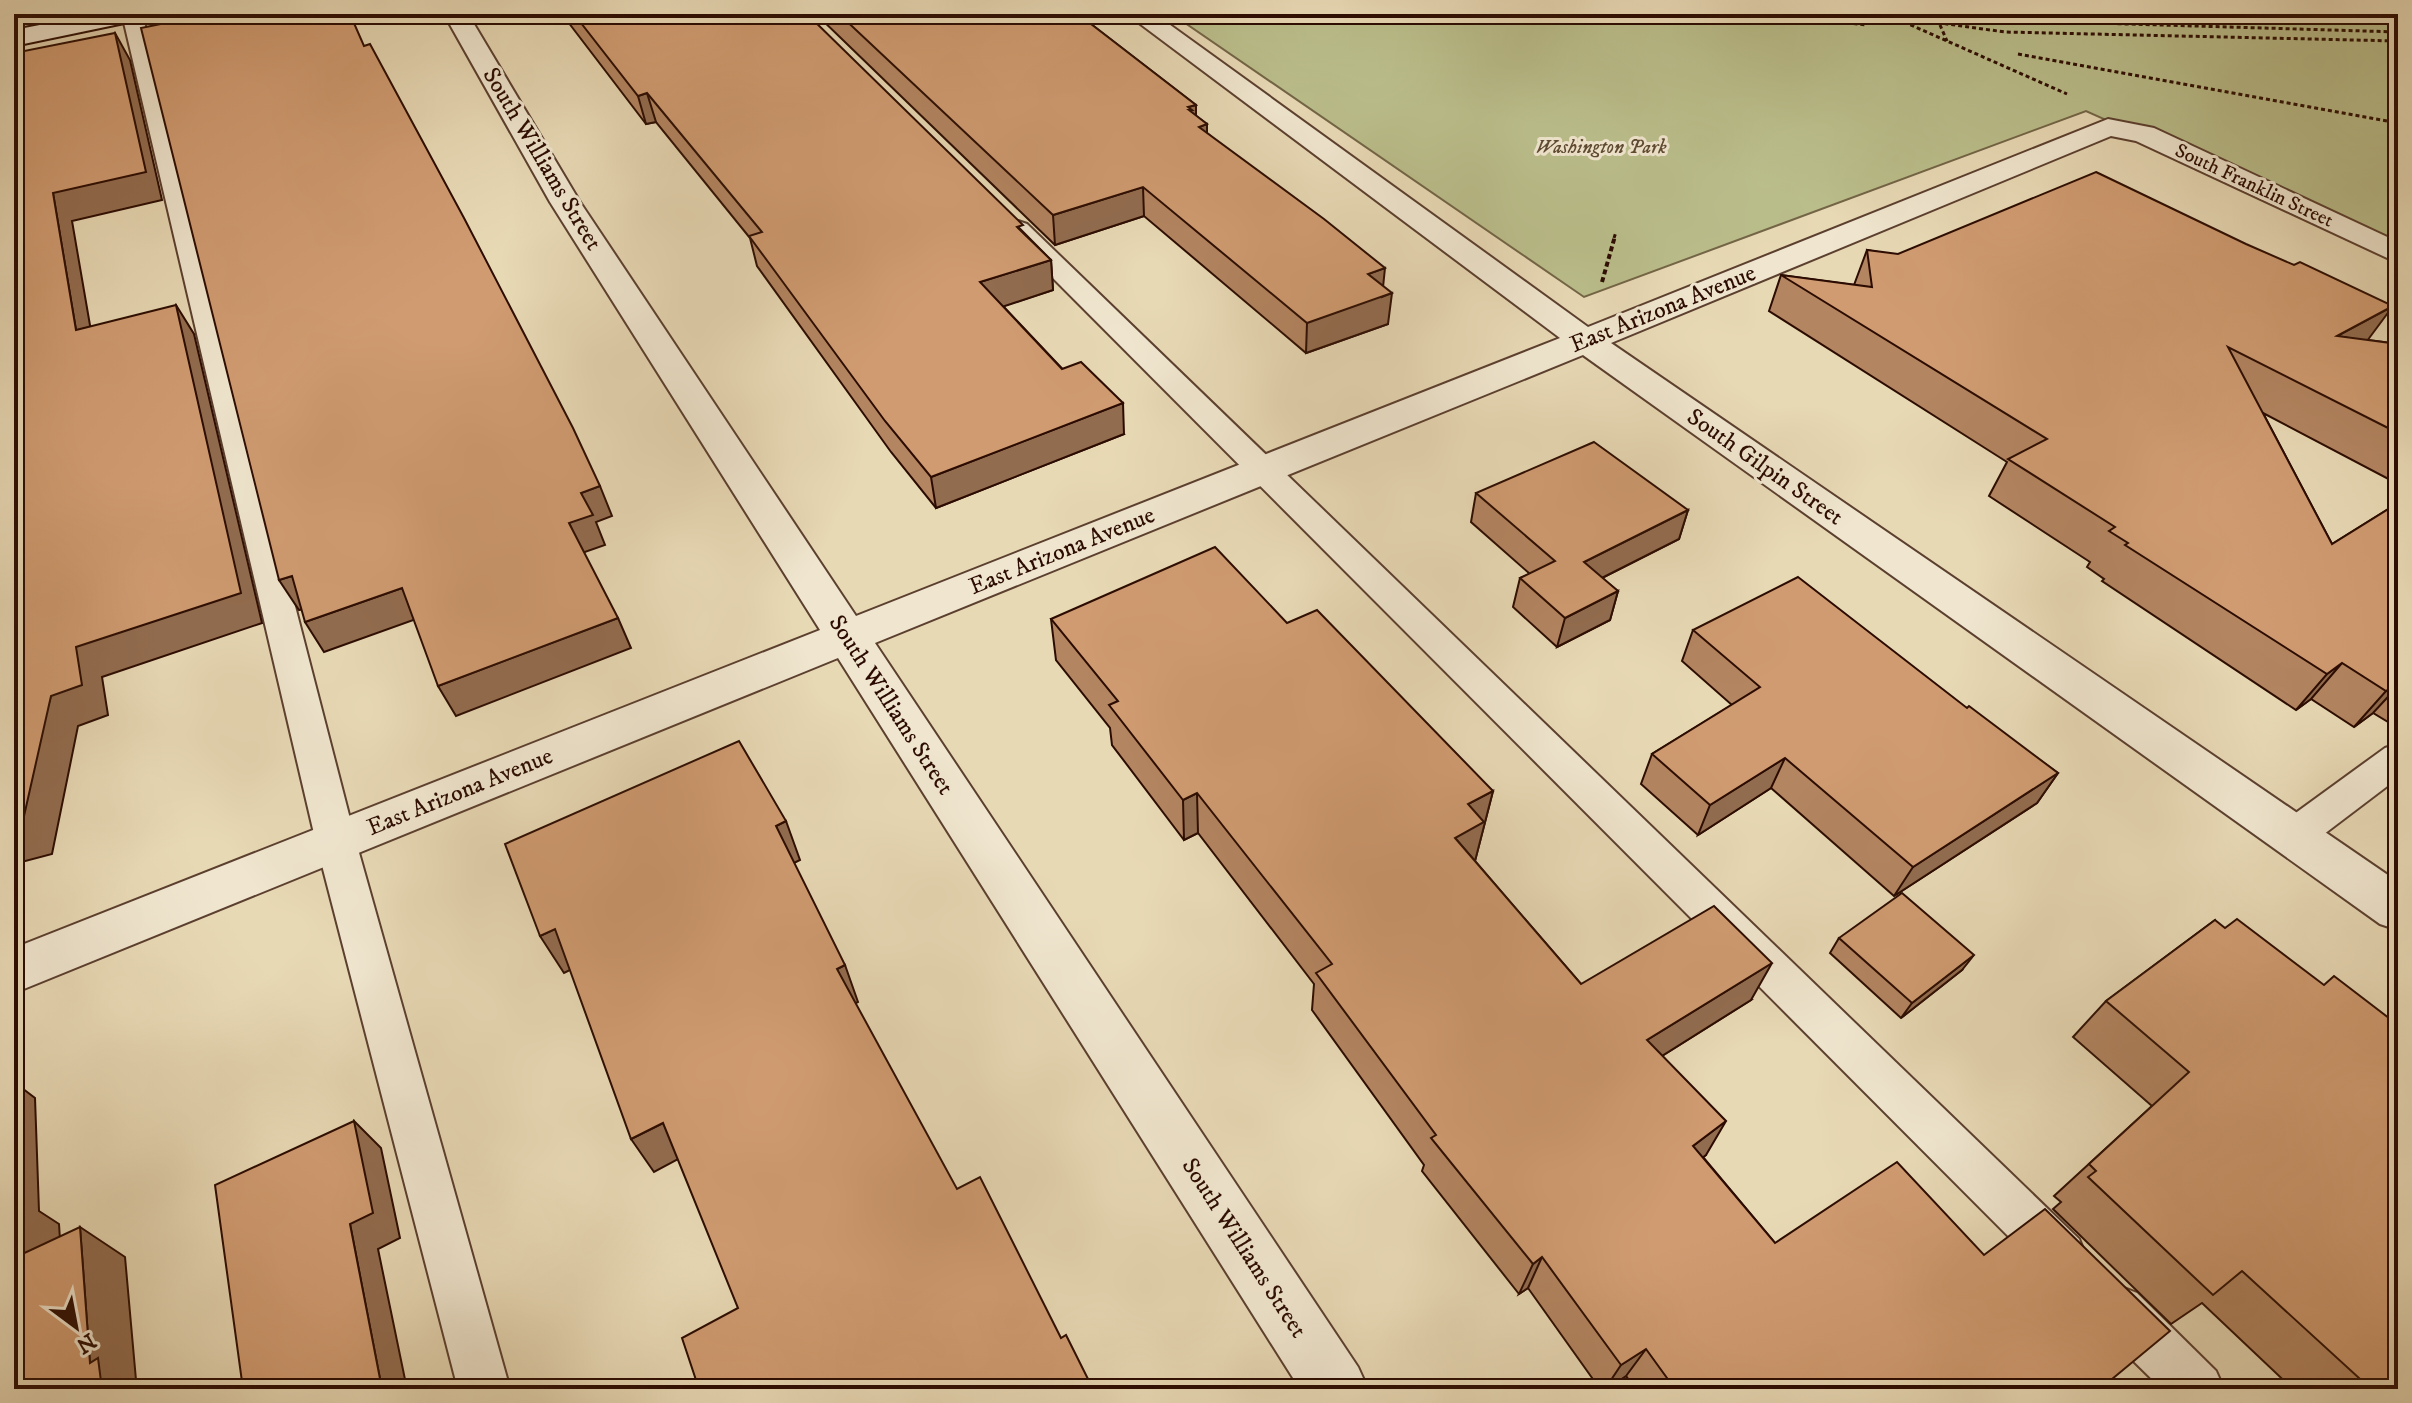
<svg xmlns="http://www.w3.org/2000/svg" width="2412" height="1403" viewBox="0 0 2412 1403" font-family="'IM FELL DW Pica',serif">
  <rect width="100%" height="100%" fill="#e8d9b5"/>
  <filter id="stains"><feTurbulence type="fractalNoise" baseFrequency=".0025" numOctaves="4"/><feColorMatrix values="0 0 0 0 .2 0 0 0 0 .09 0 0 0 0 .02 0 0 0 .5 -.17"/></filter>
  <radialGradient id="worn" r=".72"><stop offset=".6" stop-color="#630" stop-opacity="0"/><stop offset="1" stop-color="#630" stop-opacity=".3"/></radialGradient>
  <path fill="#babe8b" stroke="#736546" stroke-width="2" d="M 1172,14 L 2398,14 L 2398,250 L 2086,111 L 1584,297 Z"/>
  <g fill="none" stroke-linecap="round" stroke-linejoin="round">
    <defs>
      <g id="lane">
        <path d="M 122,14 L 142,14 L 356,842 L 510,1389 L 458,1389 L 316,842 Z"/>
        <path d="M 1018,221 L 1027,224 L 2079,1239 L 2086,1256 L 2079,1273 L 2062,1280 L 2045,1273 L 1009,234 L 1005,229 L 1009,224 Z"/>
        <path d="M 2398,744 L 2398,778 L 2307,847 L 2293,852 L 2279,847 L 2273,836 L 2279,825 L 2385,748 Z"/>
        <path d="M 2119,1286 L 2137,1293 L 2216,1371 L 2224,1389 L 2162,1389 L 2101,1329 L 2094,1311 L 2101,1293 Z"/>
      </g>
      <path id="street" d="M 444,14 L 468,14 L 580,202 L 856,616 L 1560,338 L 1127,14 L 1155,14 L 1588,327 L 2108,119 L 2154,128 L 2398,242 L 2398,263 L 2136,141 L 2111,136 L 1611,343 L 2398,882 L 2398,930 L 2380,924 L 1583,355 L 875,643 L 1358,1367 L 1368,1389 L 1300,1389 L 838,658 L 14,993 L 14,948 L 820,630 L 550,202 Z"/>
      <path id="secondary" d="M 96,14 L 146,14 L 143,19 L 134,21 L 14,46 L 14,30 Z"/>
    </defs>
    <use href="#lane" stroke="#5b3f2f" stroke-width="4"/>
    <use href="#street" stroke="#5b3f2f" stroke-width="4"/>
    <use href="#secondary" stroke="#2c0c02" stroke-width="4"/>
    <g stroke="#2c0c02" stroke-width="3" stroke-dasharray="4 3" stroke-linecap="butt">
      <path d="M 1770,14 L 1866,25"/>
      <path d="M 1875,14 L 2005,32 L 2398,41"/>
      <path d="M 1943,14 L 2027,21 L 2398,32"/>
      <path d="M 1904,22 L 2067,94"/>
      <path d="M 1940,25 L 1947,41"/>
      <path d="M 2018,54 L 2398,123"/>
      <path d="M 1614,238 L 1616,232"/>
    </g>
    <path stroke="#2c0c02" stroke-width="4" stroke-dasharray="5 3" stroke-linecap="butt" d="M 1602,282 L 1615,236"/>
    <use href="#lane" fill="#f0e6cf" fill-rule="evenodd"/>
    <use href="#street" fill="#f0e6cf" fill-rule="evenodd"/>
    <use href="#secondary" fill="#f0e6cf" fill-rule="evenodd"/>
  </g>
  <g fill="#b38561" stroke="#2c0c02" stroke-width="2">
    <path d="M 562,14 L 807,14 L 1051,260 L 1053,290 L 1003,306 L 1124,434 L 936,508 L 891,452 L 757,266 L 750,238 L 656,122 L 646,124 Z"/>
    <path d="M 816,14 L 1078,14 L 1196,105 L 1196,116 L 1207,124 L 1207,133 L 1383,286 L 1388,324 L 1306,353 L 1144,216 L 1055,245 Z"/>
    <path d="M 1867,250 L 2368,340 L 2398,344 L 2398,484 L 2263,413 L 2332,544 L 2398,503 L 2398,728 L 2373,713 L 2354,727 L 2311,699 L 2296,710 L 2102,581 L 2104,579 L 2087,567 L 2090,562 L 1989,496 L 2007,462 L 1769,311 L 1781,275 L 1854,285 Z"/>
    <path d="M 1476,493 L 1688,510 L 1679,539 L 1602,578 L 1618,591 L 1610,620 L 1557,647 L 1513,607 L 1520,578 L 1530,574 L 1471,522 Z"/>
    <path d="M 1051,619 L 1287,623 L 1493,791 L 1475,861 L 1581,984 L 1751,1000 L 1662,1056 L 1706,1155 L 1703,1157 L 1775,1243 L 2100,1389 L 1635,1389 L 1626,1376 L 1607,1389 L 1600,1389 L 1528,1288 L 1519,1294 L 1422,1171 L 1424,1165 L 1312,1010 L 1314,984 L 1198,833 L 1184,840 L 1112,745 L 1110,728 L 1056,660 Z"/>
    <path d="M 1693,630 L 1967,708 L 2058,773 L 2037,803 L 1894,896 L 1771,788 L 1698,835 L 1641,784 L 1652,754 L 1732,705 L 1682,661 Z"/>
    <path d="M 2215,920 L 2398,1389 L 2293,1389 L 2202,1303 L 2171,1324 L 2053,1209 L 2061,1202 L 2054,1196 L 2152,1106 L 2073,1037 L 2106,1001 Z"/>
    <path d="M 1839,938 L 1962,970 L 1901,1018 L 1830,953 Z"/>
  </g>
  <g fill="#926c4f" stroke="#2c0c02" stroke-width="2">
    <path d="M 115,33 L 130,60 L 162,200 L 72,221 L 96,360 L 76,330 L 53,193 Z"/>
    <path d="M 647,93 L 656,122 L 646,124 L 638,96 Z"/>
    <path d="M 1196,105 L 1196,133 L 1188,107 Z"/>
    <path d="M 1207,124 L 1207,153 L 1199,127 Z"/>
    <path d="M 1143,187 L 1144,216 L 1055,245 L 1053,215 Z"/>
    <path d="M 1051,260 L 1053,290 L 984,313 L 980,282 Z"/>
    <path d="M 1385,268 L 1382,297 L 1392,293 L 1388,324 L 1306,353 L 1307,323 L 1368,274 Z"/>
    <path d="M 176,305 L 194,334 L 262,623 L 102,677 L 108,715 L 78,726 L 52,854 L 14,864 L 14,827 L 51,696 Z"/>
    <path d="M 2393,306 L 2367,341 L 2337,336 Z"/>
    <path d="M 1123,403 L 1124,434 L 936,508 L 931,477 Z"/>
    <path d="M 600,486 L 612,516 L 596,522 L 605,545 L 582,553 L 569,523 L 581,493 Z"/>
    <path d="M 1688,510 L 1679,539 L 1576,591 L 1584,562 Z"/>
    <path d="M 292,576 L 311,607 L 299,610 L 279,580 Z"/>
    <path d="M 402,588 L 419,618 L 324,652 L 305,622 Z"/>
    <path d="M 1618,591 L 1610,620 L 1557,647 L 1565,618 Z"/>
    <path d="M 618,618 L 631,648 L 456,716 L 438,686 Z"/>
    <path d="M 2342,663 L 2311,699 L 2296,710 L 2327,674 Z"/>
    <path d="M 2398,683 L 2398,686 L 2373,713 L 2354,727 L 2386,691 Z"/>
    <path d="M 1785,758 L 1771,788 L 1698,835 L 1710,805 Z"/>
    <path d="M 2058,773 L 2037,803 L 1894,896 L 1913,867 Z"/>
    <path d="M 1493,791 L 1483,830 L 1475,861 L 1455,838 L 1468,804 Z"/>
    <path d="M 1197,793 L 1198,833 L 1184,840 L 1183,800 Z"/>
    <path d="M 786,821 L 800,860 L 790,865 L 776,826 Z"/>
    <path d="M 555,929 L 578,966 L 564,973 L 540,936 Z"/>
    <path d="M 1974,955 L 1962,970 L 1901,1018 L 1912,1003 Z"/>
    <path d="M 1772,963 L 1751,1000 L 1630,1076 L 1647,1040 Z"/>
    <path d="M 845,965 L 858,1002 L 850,1006 L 837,969 Z"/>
    <path d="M 14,1082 L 35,1098 L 39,1211 L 59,1224 L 63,1286 L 16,1257 L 14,1219 Z"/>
    <path d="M 354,1121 L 381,1148 L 400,1238 L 378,1249 L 407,1389 L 382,1389 L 350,1224 Z"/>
    <path d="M 1726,1121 L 1706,1155 L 1674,1179 L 1693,1146 Z"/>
    <path d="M 663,1123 L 684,1156 L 654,1172 L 631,1139 Z"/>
    <path d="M 80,1227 L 125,1257 L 136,1380 L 144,1385 L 145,1389 L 102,1389 L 90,1363 Z"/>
    <path d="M 1542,1257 L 1528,1288 L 1519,1294 L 1533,1264 Z"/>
    <path d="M 1646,1349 L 1626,1376 L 1607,1389 L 1605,1389 L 1621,1365 Z"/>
  </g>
  <g fill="#d09b71" stroke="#2c0c02" stroke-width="2">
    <path d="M 210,14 L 350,14 L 364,46 L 370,44 L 464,218 L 573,428 L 600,486 L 581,493 L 593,515 L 569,523 L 618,618 L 438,686 L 402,588 L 305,622 L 292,576 L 279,580 L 141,28 Z"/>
    <path d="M 574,14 L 807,14 L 1023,225 L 1017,227 L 1051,260 L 980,282 L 1062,369 L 1081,362 L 1123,403 L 931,477 L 885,421 L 749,236 L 762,232 L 647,93 L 638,96 Z"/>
    <path d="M 839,14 L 1078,14 L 1196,105 L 1188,107 L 1192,110 L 1189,110 L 1207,124 L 1199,127 L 1324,219 L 1385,268 L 1368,274 L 1392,293 L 1307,323 L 1143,187 L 1053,215 Z"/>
    <path d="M 115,33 L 146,172 L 53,193 L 76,330 L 176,305 L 241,593 L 76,647 L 82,685 L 51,696 L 22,825 L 14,827 L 14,53 Z"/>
    <path d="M 2096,172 L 2246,244 L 2294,265 L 2300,262 L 2393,306 L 2337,336 L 2398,344 L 2398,433 L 2228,347 L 2332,544 L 2398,503 L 2398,683 L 2386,691 L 2342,663 L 2327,674 L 2125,545 L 2128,543 L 2109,531 L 2115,527 L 2008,459 L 2047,439 L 1781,275 L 1872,287 L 1867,250 L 1898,254 Z"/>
    <path d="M 1594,442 L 1688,510 L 1584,562 L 1618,591 L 1565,618 L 1520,578 L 1555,561 L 1476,493 Z"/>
    <path d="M 1215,547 L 1287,623 L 1317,610 L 1493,791 L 1468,804 L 1484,822 L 1455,838 L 1581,984 L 1714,906 L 1772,963 L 1647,1040 L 1726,1121 L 1693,1146 L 1775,1243 L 1897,1162 L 1984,1255 L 2045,1209 L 2170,1331 L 2100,1389 L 1675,1389 L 1646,1349 L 1621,1365 L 1542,1257 L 1533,1264 L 1431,1138 L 1436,1135 L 1316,973 L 1332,964 L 1197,793 L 1183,800 L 1109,705 L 1118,701 L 1051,619 Z"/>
    <path d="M 1798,577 L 1967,708 L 1969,706 L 2058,773 L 1913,867 L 1785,758 L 1710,805 L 1652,754 L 1760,687 L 1693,630 Z"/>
    <path d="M 739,741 L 786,821 L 776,826 L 845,965 L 837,969 L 957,1189 L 980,1177 L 1061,1338 L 1066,1335 L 1093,1389 L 699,1389 L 682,1338 L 738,1308 L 663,1123 L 631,1139 L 555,929 L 540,936 L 505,844 Z"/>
    <path d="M 1902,893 L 1974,955 L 1912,1003 L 1839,938 Z"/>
    <path d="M 2237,919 L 2324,985 L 2334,976 L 2398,1025 L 2398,1389 L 2371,1389 L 2242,1271 L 2213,1295 L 2088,1177 L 2096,1171 L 2089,1164 L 2189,1072 L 2106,1001 L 2215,920 L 2225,928 Z"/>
    <path d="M 354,1121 L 373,1213 L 350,1224 L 382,1389 L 243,1389 L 215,1185 Z"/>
    <path d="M 14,1219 L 16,1257 L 80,1227 L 90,1363 L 98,1358 L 102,1389 L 14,1389 Z"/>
  </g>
  <g text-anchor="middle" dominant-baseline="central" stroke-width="6" stroke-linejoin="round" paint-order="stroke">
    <g font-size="20" font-style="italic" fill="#5e4a32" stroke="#f0e6cf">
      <text x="1601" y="147">Washington Park</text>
    </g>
    <g font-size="20" fill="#2c0c02" stroke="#f0e6cf">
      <text transform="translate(2254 186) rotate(25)">South Franklin Street</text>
    </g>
    <g font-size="24" fill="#2c0c02" stroke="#f0e6cf">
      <text transform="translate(542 159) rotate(59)">South Williams Street</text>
      <text transform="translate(1663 309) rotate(-22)">East Arizona Avenue</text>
      <text transform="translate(1765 467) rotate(35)">South Gilpin Street</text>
      <text transform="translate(1062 551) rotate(-22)">East Arizona Avenue</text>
      <text transform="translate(891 705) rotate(57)">South Williams Street</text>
      <text transform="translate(460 792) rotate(-22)">East Arizona Avenue</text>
      <text transform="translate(1244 1248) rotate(57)">South Williams Street</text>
    </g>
  </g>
  <rect width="2412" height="1403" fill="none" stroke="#e8d9b5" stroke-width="48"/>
  <rect x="16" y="16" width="2380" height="1371" fill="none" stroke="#2c0c02" stroke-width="4"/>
  <rect x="24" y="24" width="2364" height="1355" fill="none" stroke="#2c0c02" stroke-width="2"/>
  <g transform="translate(76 1327) rotate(148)" stroke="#f0e6cf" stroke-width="6" paint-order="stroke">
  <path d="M0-6L14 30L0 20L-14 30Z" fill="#2c0c02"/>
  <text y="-12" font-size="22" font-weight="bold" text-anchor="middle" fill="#2c0c02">N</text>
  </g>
  <rect width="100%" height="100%" filter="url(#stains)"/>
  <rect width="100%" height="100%" fill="url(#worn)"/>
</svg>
